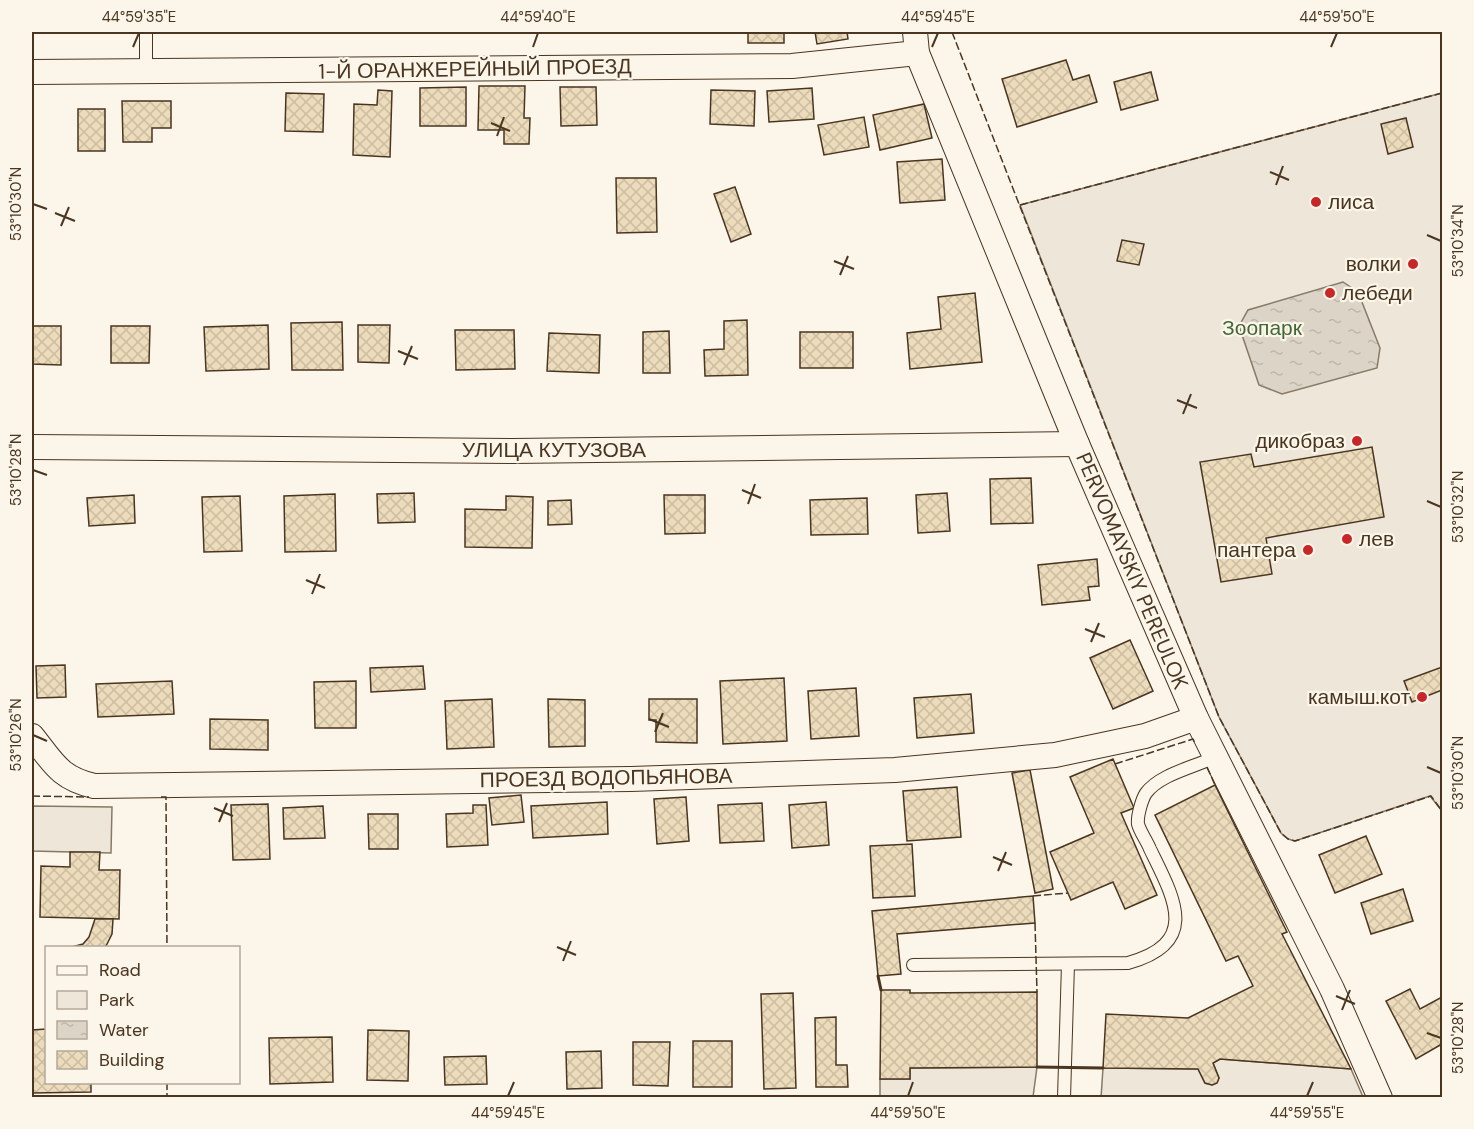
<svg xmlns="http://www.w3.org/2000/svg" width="1474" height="1129" viewBox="0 0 1474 1129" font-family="'DM Sans',sans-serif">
  <defs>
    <pattern id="water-ripples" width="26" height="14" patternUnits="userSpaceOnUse" patternTransform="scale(1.5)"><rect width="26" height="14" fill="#dcd4c6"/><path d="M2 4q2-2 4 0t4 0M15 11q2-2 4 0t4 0" fill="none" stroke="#beb7aa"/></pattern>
    <pattern id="building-cross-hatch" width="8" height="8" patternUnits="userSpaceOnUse" patternTransform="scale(1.5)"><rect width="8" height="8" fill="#ecdcbc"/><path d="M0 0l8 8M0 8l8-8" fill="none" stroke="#ccbda1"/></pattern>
  </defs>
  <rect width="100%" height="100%" fill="#fbf6e9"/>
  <g fill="#ede6d9" stroke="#887966" stroke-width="1.5">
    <path d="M 1442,93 L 1442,811 L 1430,796 L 1295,841 L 1288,839 L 1281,833 L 1219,717 L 1020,205 Z"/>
    <path d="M 32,806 L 112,807 L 111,853 L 32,851 Z"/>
    <path d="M 1220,1059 L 1351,1069 L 1363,1097 L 1101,1098 L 1103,1068 L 1198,1069 L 1205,1083 L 1212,1085 L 1217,1083 L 1219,1078 L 1213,1063 Z"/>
    <path d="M 1037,1067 L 1033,1097 L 880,1097 L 880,1079 L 910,1079 L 910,1068 Z"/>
  </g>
  <path fill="url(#water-ripples)" stroke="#887966" stroke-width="1.5" d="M 1343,282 L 1358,292 L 1380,348 L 1377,368 L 1282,394 L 1259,385 L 1239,326 L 1248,310 Z"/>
  <g fill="url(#building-cross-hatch)" stroke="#4a3520" stroke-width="1.5">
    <rect x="748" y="32" width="36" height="11"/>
    <path d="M 815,32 L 847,32 L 848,39 L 817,44 Z"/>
    <path d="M 1066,60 L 1073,80 L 1089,75 L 1097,102 L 1017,127 L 1002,79 Z"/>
    <path d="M 1151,72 L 1158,100 L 1121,110 L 1114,82 Z"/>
    <path d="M 479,86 L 525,86 L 524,118 L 530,118 L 529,144 L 504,144 L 504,130 L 478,130 Z"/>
    <path d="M 466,87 L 466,126 L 420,126 L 420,88 Z"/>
    <path d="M 560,87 L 596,87 L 597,125 L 561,126 Z"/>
    <path d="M 812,88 L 814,119 L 769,122 L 767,91 Z"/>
    <path d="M 378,90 L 392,91 L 390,157 L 353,155 L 354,104 L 377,105 Z"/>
    <path d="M 711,90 L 755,91 L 754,126 L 710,124 Z"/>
    <path d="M 286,93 L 324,94 L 323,132 L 285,131 Z"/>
    <path d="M 122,101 L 171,101 L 171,128 L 152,128 L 152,142 L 123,142 Z"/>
    <path d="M 924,104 L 932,138 L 880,150 L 873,115 Z"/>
    <rect x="78" y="109" width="27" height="42"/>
    <path d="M 864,117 L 869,147 L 824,155 L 818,125 Z"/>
    <path d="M 1406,118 L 1413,147 L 1388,154 L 1381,124 Z"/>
    <path d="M 942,159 L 945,200 L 900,203 L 897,162 Z"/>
    <path d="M 616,178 L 656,178 L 657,232 L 617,233 Z"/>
    <path d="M 735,187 L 751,234 L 731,242 L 714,194 Z"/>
    <path d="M 1122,240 L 1144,244 L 1139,265 L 1117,261 Z"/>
    <path d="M 975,293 L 982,362 L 910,369 L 907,333 L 941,329 L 938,297 Z"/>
    <path d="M 747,320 L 748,375 L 705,376 L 704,350 L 724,349 L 724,321 Z"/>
    <path d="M 342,322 L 343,370 L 292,370 L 291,323 Z"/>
    <path d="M 268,325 L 269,369 L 206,371 L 204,327 Z"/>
    <path d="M 358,325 L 390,325 L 389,363 L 358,362 Z"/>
    <path d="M 32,326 L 61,326 L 61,365 L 32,364 Z"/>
    <path d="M 111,326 L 150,326 L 149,363 L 111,363 Z"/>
    <path d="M 455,330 L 514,330 L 515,369 L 456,370 Z"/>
    <path d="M 669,331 L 670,373 L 643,373 L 643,332 Z"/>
    <rect x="800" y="332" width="53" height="36"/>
    <path d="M 549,333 L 600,335 L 599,373 L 547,371 Z"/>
    <path d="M 1372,447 L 1384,517 L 1266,538 L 1272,574 L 1221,582 L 1200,462 L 1251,454 L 1254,467 Z"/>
    <path d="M 1031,478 L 1033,523 L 991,524 L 990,479 Z"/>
    <path d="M 414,493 L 415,522 L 378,523 L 377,494 Z"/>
    <path d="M 947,493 L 950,531 L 918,533 L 916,495 Z"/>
    <path d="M 335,494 L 336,551 L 285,552 L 284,496 Z"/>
    <path d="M 134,495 L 135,523 L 89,526 L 87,498 Z"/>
    <path d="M 664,495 L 705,495 L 705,533 L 665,534 Z"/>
    <path d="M 240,496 L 242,551 L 204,552 L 202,497 Z"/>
    <path d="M 506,496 L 533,497 L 532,548 L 465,547 L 465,509 L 506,510 Z"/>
    <path d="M 867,498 L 868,534 L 811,535 L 810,500 Z"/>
    <path d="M 571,500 L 572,524 L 548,525 L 548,501 Z"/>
    <path d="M 1097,559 L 1099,586 L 1088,587 L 1090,600 L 1042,605 L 1038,565 Z"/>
    <path d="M 1130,640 L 1153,691 L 1113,709 L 1090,658 Z"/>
    <path d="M 65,665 L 66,697 L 37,698 L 36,666 Z"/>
    <path d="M 423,666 L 425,689 L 371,692 L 370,668 Z"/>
    <path d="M 1442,667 L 1442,690 L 1412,702 L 1404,681 Z"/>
    <path d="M 784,678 L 787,741 L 723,744 L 720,681 Z"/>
    <path d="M 172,681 L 174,714 L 98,717 L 96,684 Z"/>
    <path d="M 356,681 L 356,728 L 315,728 L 314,682 Z"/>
    <path d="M 856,688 L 859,736 L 811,739 L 808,691 Z"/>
    <path d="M 971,694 L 974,733 L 917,738 L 914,698 Z"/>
    <path d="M 492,699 L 494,747 L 447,749 L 445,701 Z"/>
    <path d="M 548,699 L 585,700 L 585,746 L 549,747 Z"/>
    <path d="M 649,699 L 697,699 L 697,743 L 656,742 L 656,720 L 649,720 Z"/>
    <path d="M 210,719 L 268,720 L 268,750 L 210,749 Z"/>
    <path d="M 1113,759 L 1134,808 L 1121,813 L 1157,895 L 1125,909 L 1113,882 L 1071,900 L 1050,852 L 1094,833 L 1070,777 Z"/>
    <path d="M 1030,770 L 1053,889 L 1035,893 L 1012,773 Z"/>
    <path d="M 1215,785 L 1287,932 L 1282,934 L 1351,1069 L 1220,1059 L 1213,1063 L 1219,1078 L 1217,1083 L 1212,1085 L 1205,1083 L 1198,1069 L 1103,1068 L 1106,1014 L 1188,1018 L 1253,986 L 1238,956 L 1226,961 L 1155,815 Z"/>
    <path d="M 957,787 L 961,837 L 907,841 L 903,791 Z"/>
    <path d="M 521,795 L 524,822 L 492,825 L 489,798 Z"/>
    <path d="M 686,797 L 689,841 L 657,844 L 654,799 Z"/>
    <path d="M 607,802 L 608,834 L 533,838 L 531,806 Z"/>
    <path d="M 826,802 L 829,845 L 792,848 L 789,805 Z"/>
    <path d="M 762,803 L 764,841 L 720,843 L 718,805 Z"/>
    <path d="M 268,804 L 270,859 L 233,860 L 231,805 Z"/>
    <path d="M 473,805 L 486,805 L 488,845 L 447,847 L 446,814 L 473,813 Z"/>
    <path d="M 323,806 L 325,838 L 284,839 L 283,808 Z"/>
    <path d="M 368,814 L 398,814 L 398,849 L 369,849 Z"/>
    <path d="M 1366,836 L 1382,874 L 1335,893 L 1319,855 Z"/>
    <path d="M 912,844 L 915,896 L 873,898 L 870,846 Z"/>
    <path d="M 70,852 L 100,852 L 99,870 L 120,870 L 119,919 L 40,917 L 41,866 L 70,867 Z"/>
    <path d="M 1403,889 L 1413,921 L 1371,934 L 1361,903 Z"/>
    <path d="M 1033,896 L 1035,923 L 897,934 L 901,974 L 878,976 L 872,911 Z"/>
    <path d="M 95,919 L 113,919 L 112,934 L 105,948 L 68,948 L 83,944 L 89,937 Z"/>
    <path d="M 1410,989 L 1420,1009 L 1442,997 L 1442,1044 L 1416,1059 L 1386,1001 Z"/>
    <path d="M 881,990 L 910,990 L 910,993 L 1037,992 L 1037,1067 L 910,1068 L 910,1079 L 880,1079 Z"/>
    <path d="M 793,993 L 796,1088 L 764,1089 L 761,994 Z"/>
    <path d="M 836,1017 L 836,1065 L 847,1065 L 848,1087 L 816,1087 L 815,1018 Z"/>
    <path d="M 46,1029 L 46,1082 L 91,1082 L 91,1092 L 32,1093 L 32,1030 Z"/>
    <path d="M 368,1030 L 409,1031 L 408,1081 L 367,1080 Z"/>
    <path d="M 332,1037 L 333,1082 L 270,1084 L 269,1038 Z"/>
    <rect x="693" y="1041" width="39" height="46"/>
    <path d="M 633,1042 L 670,1042 L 668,1086 L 633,1085 Z"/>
    <path d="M 601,1051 L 602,1088 L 567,1089 L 566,1052 Z"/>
    <path d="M 486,1056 L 487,1084 L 445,1085 L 444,1057 Z"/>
  </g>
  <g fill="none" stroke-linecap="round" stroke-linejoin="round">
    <defs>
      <g id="service">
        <path d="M 146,32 L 146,72"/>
        <path d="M 913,965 L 1128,963 C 1201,943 1174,898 1150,849 C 1147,841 1140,832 1138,824 C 1137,816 1142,799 1146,793 C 1160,774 1195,767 1215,757"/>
        <path d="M 1064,1098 L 1068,964"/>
      </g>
      <g id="minor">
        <path d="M 915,32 L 917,53 L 1077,444 L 1196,718 L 1332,989 L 1380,1098"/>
        <path d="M 32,72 L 792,66 L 917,53"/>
        <path d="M 32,447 L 513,451 L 1077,444"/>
        <path d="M 32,736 C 53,762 59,778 94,786 L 631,779 L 895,770 L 1055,755 L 1145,736 L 1196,718"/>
      </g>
    </defs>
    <use href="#service" stroke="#4a3520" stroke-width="14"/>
    <use href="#minor" stroke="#4a3520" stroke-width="26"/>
    <use href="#service" stroke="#fbf6e9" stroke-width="12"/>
    <use href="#minor" stroke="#fbf6e9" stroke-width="24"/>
    <g stroke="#4a3520" stroke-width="1.5" stroke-dasharray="8 3" stroke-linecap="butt">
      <path d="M 952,32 L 1219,717 L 1281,833 L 1288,839 L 1295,841 L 1431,796 L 1442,811"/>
      <path d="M 1020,205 L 1442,93"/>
      <path d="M 1115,764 L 1193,739 L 1195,743"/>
      <path d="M 1207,767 L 1215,785"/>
      <path d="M 32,796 L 89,797"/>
      <path d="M 161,797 L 166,797 L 167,948"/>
      <path d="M 1033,896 L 1068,893"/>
      <path d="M 1035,923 L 1037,992"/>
      <path d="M 167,1082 L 167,1098"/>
    </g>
    <g stroke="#4a3520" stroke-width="3">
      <path d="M 878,976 L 881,990"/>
      <path d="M 1037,1067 L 1103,1068"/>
    </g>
  </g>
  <path fill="none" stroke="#4a3520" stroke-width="2" d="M 133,47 L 139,33M 533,47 L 538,33M 932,47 L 938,33M 1331,47 L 1337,33M 491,123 L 510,131M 497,136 L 504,117M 1270,172 L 1289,180M 1276,185 L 1283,166M 33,204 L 47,209M 55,213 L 75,221M 61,226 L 69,207M 1427,235 L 1441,241M 834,261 L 854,269M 840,275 L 848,256M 398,351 L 418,359M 404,365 L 412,346M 1177,400 L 1197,408M 1183,414 L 1191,394M 33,470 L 47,475M 742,490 L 761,498M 1427,501 L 1441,507M 748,504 L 755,484M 306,580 L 325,588M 312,594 L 320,574M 1085,629 L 1105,637M 1091,642 L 1099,623M 649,719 L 669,727M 655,732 L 663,713M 33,735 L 47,741M 1427,767 L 1441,773M 214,808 L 233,816M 219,822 L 227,803M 993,857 L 1012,865M 998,871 L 1006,852M 557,947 L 576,955M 563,961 L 571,941M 1336,996 L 1355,1004M 1342,1010 L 1350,990M 1427,1033 L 1441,1038M 508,1096 L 514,1082M 908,1096 L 913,1082M 1307,1096 L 1313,1082"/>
  <g fill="#c62828" stroke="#fbf6e9" stroke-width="2">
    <circle cx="1316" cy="202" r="6"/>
    <circle cx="1413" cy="264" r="6"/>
    <circle cx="1330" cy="293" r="6"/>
    <circle cx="1357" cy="441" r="6"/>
    <circle cx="1347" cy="539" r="6"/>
    <circle cx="1308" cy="550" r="6"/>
    <circle cx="1422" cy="697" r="6"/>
  </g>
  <g text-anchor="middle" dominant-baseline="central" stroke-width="4.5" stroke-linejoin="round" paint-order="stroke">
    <g font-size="21" fill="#4a3520" stroke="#fbf6e9">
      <text transform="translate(475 69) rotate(-1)">1-Й ОРАНЖЕРЕЙНЫЙ ПРОЕЗД</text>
      <text x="554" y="450">УЛИЦА КУТУЗОВА</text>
      <text transform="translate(1132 571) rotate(67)">PERVOMAYSKIY PEREULOK</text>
      <text transform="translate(606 778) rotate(-1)">ПРОЕЗД ВОДОПЬЯНОВА</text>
    </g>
    <g font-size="21" fill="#4a3520" stroke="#fbf6e9" text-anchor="end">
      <text x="1328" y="202" text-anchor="start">лиса</text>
      <text x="1401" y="264">волки</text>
      <text x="1342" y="293" text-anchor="start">лебеди</text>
      <text x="1345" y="441">дикобраз</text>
      <text x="1359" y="539" text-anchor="start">лев</text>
      <text x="1296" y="550">пантера</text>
      <text x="1410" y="697">камыш.кот</text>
    </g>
    <g font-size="21" fill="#436837" stroke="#fbf6e9">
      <text x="1262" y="328">Зоопарк</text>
    </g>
  </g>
  <rect width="1474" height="1129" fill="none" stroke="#fbf6e9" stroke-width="66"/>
  <rect x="45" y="946" width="195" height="138" fill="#fbf6e9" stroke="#b4a999" stroke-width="1.5"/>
  <rect x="57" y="966" width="30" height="9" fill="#fbf6e9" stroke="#b4a999" stroke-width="1.5"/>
  <text x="99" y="976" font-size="18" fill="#4a3520">Road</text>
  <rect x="57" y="991" width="30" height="18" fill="#ede6d9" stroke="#b4a999" stroke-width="1.5"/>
  <text x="99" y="1006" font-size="18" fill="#4a3520">Park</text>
  <rect x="57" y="1021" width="30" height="18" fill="url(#water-ripples)" stroke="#b4a999" stroke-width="1.5"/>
  <text x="99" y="1036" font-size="18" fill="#4a3520">Water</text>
  <rect x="57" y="1051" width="30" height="18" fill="url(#building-cross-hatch)" stroke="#b4a999" stroke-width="1.5"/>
  <text x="99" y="1066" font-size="18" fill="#4a3520">Building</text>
  <rect x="33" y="33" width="1408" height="1063" fill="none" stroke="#4a3520" stroke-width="2"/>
  <g font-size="15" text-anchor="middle" fill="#4a3520">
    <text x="139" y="22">44°59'35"E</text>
    <text x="538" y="22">44°59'40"E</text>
    <text x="938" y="22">44°59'45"E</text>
    <text x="1337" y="22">44°59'50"E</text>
    <text transform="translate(16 204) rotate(-90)" y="5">53°10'30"N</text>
    <text transform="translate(1458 241) rotate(-90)" y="5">53°10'34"N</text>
    <text transform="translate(16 470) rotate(-90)" y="5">53°10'28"N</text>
    <text transform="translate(1458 507) rotate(-90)" y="5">53°10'32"N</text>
    <text transform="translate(16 735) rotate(-90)" y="5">53°10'26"N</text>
    <text transform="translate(1458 773) rotate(-90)" y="5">53°10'30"N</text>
    <text transform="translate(1458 1038) rotate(-90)" y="5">53°10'28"N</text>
    <text x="508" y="1118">44°59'45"E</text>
    <text x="908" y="1118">44°59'50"E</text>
    <text x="1307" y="1118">44°59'55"E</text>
  </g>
</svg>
